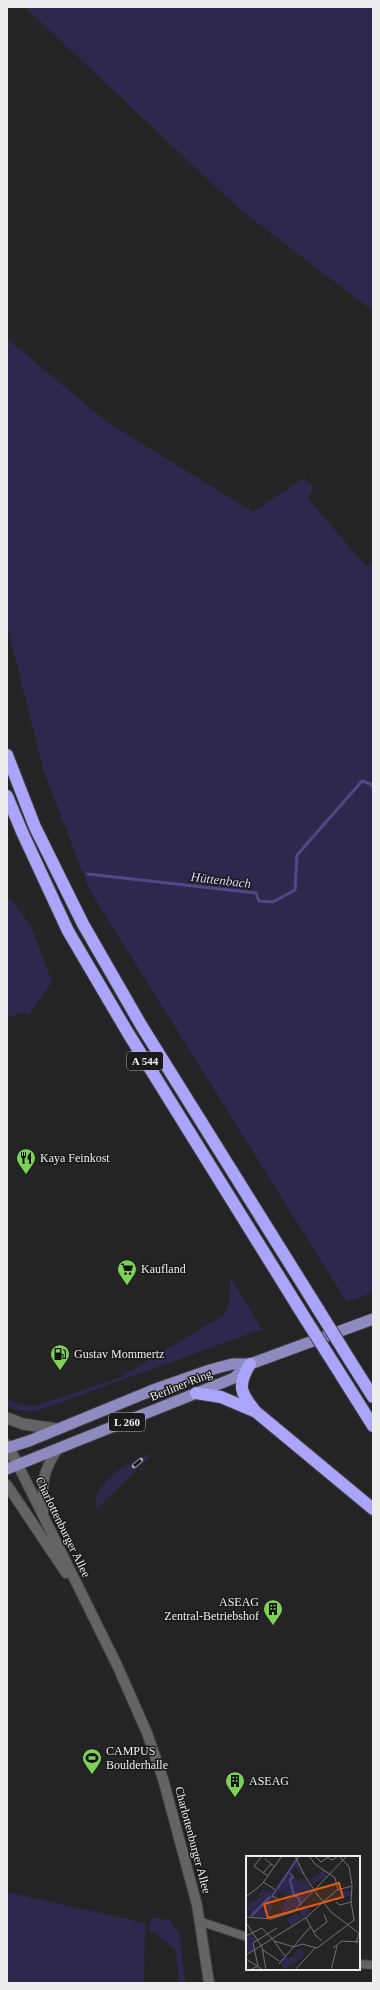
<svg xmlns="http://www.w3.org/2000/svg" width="380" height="1990" viewBox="0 0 380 1990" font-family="'Times New Roman',serif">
  <rect width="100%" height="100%" fill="#242426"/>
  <g fill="#2c294c">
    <path d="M 25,7 L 373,7 L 373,311 L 238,208 Z"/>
    <path d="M 7,339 L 107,422 L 253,512 L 304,478 L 314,487 L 308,499 L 366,566 L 373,561 L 373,1292 L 347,1302 L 89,889 L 44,772 L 7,627 Z"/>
    <path d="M 7,895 L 31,926 L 52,982 L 29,1015 L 20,1013 L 7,1018 Z"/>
    <path d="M 231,1278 L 262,1329 L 34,1412 L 16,1410 L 7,1407 L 7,1399 L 21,1405 L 38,1405 L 119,1378 L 225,1314 L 229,1303 Z"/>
    <path d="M 152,1454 L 152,1455 L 97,1508 L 95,1497 C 109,1474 126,1462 152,1454 Z"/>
    <path d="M 7,1892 L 145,1923 L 144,1983 L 7,1983 Z"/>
    <path d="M 154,1918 L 169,1920 L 179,1934 L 186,1983 L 179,1983 L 175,1949 L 150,1930 L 149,1923 Z"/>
  </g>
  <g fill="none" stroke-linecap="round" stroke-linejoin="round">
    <path stroke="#504986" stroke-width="3" d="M 88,874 L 256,893 L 259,901 L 273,902 L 295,890 L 297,855 L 362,781 L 371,784 L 373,788"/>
    <defs>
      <g id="minor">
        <path d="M 199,1921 L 247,1937"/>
        <path d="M 359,1964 L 373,1965"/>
      </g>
      <g id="tertiary">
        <path d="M 18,1465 L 117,1665 L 147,1733 L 163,1779 L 197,1905 L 209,1983"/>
        <path d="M 7,1485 L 66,1573"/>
        <path d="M 43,1512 C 43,1483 41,1474 57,1450"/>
      </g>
      <g id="secondary">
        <path d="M 7,1418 L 23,1424 L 57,1429"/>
        <path d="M 7,1445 L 18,1465"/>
      </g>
      <g id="primary">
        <path d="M 7,1448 L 29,1441 L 153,1390 L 210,1370 L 232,1364 L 250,1364 L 373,1319"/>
        <path d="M 7,1469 L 234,1378 L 248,1365"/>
      </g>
      <g id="motorway">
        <path d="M 7,755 L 35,827 L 83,924 L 141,1025 L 318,1309"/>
        <path d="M 7,796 L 22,832 L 68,931 L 128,1033 L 303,1315"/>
        <path d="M 349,1359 L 373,1397"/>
        <path d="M 250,1364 C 237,1386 240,1392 255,1411 L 373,1509"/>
        <path d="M 334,1364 L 373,1426"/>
        <path d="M 196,1393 L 221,1397 L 254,1411"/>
      </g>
    </defs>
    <use href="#minor" stroke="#3e3e40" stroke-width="10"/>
    <use href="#tertiary" stroke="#3e3e40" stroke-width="12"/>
    <use href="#secondary" stroke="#3e3e40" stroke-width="13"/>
    <use href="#primary" stroke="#3e3e40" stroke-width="13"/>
    <use href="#motorway" stroke="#3e3e40" stroke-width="14"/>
    <use href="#minor" stroke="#646467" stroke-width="8"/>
    <use href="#tertiary" stroke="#646467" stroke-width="10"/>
    <use href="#secondary" stroke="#646467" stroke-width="11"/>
    <use href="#primary" stroke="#8f8ac0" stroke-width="11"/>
    <use href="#motorway" stroke="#aba4fb" stroke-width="12"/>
    <defs>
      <path id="rail" d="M 134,1466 L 141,1460"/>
    </defs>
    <use href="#rail" stroke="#adadae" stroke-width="4.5"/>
    <use href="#rail" stroke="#1a1a1d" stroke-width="3" stroke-dasharray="9" stroke-linecap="butt"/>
    <defs>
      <g id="motorway-bridge">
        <path d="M 318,1309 L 349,1359"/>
        <path d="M 303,1315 L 334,1364"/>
      </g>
    </defs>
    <use href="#motorway-bridge" stroke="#3e3e40" stroke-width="14" stroke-linecap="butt"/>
    <use href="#motorway-bridge" stroke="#aba4fb" stroke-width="12"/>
  </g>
  <defs>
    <symbol id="restaurant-pin" viewBox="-11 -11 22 30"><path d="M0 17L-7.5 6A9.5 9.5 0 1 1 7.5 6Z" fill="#7dd154" stroke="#1a1a1d"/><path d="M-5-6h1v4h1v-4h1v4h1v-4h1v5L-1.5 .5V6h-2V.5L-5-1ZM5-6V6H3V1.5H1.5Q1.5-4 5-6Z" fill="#111"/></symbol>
    <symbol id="supermarket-pin" viewBox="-11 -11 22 30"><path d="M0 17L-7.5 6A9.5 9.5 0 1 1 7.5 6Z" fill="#7dd154" stroke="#1a1a1d"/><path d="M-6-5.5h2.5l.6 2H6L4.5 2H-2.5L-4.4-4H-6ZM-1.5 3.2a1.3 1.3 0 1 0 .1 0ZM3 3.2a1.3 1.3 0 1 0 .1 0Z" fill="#111"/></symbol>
    <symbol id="fuel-pin" viewBox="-11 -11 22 30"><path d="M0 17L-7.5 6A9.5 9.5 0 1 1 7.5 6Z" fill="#7dd154" stroke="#1a1a1d"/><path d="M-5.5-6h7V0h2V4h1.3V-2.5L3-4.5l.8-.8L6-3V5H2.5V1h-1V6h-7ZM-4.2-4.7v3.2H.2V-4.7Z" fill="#111"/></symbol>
    <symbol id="building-pin" viewBox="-11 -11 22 30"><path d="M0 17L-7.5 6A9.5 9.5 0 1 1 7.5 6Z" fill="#7dd154" stroke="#1a1a1d"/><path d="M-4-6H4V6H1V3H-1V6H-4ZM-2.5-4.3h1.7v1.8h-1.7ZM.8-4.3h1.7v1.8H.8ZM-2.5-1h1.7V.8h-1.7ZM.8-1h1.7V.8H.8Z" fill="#111"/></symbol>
    <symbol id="stadium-pin" viewBox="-11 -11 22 30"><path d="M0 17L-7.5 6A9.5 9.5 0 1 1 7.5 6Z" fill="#7dd154" stroke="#1a1a1d"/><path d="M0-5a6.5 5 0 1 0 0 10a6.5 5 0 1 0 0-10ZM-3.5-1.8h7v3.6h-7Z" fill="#111"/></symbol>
  </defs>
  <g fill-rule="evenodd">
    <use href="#restaurant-pin" x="15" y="1147" width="22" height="30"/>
    <use href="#supermarket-pin" x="116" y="1258" width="22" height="30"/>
    <use href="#fuel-pin" x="49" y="1343" width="22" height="30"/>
    <use href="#building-pin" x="262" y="1598" width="22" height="30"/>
    <use href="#stadium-pin" x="81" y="1747" width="22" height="30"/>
    <use href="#building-pin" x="224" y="1770" width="22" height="30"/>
  </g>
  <g text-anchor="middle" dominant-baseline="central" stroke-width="3" stroke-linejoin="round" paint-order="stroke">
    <g fill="#1a1a1d" stroke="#aeaeaf" stroke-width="1">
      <rect x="127" y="1052" width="36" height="18" rx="3"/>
      <rect x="109" y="1413" width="36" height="18" rx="3"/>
    </g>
    <g font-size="11" font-weight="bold" fill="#ededee">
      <text x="145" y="1061">A 544</text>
      <text x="127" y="1422">L 260</text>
    </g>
    <g font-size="12" fill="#ededee" stroke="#1a1a1d" text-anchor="start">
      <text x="40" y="1158">Kaya Feinkost</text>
      <text x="141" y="1269">Kaufland</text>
      <text x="74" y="1354">Gustav Mommertz</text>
      <text x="259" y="1602" text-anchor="end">ASEAG<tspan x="259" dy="14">Zentral-Betriebshof</tspan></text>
      <text x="106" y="1751">CAMPUS<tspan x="106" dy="14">Boulderhalle</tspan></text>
      <text x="249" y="1781">ASEAG</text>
    </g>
    <g font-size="12" fill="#ededee" stroke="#1a1a1d">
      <text transform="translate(181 1385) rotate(-22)">Berliner Ring</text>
      <text transform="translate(63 1527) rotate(64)">Charlottenburger Allee</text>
      <text transform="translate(193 1840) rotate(75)">Charlottenburger Allee</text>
    </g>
    <g font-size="13" font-style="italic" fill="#d5d4f9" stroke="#1a1a1d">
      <text transform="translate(221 880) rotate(7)">Hüttenbach</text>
    </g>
  </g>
  <g transform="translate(246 1856)">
    <rect width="114" height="114" fill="#242426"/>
    <path d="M 51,5 L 58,20 L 48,10 L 44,16 L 53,26 L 59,22 L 67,35 L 55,49 L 34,60 L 40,42 L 37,37 L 32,36 L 22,62 L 5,60 L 25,41 ZM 78,14 L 81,19 L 66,28 L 64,23 ZM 105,31 L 105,34 L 104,32 L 93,36 L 105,34 L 105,40 L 93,43 L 93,35 ZM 26,32 L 29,34 L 25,40 L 6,58 L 5,56 L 2,59 L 1,59 L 5,56 L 2,55 L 1,51 L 4,46 L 15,41 L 11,36 L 3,42 L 4,40 L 10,35 L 13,38 L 18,33 L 21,36 L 24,33 L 24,37 ZM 58,50 L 66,55 L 45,70 L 41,63 L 50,57 L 55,61 L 53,55 ZM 6,77 L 10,84 L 6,87 L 8,94 L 0,98 L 0,81 ZM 51,94 L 55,94 L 58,98 L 57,101 L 39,114 L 33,105 L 39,100 L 42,102 L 47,101 Z" fill="#2c294c"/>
    <path fill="none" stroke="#504986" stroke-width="2" d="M 44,17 L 47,21 L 44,23 L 48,40 L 53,42 L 54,47M 31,33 L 53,0M 5,60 L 25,40"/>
    <path fill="none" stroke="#747476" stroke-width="1" d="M 16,0 L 8,10 L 22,20M 49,0 L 58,18M 63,0 L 69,8 L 89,22 L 92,34M 69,0 L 75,6 L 82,1M 80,0 L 86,4 L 92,0M 93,0 L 103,11 L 106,29M 19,3 L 29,11M 17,17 L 25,8M 57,17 L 72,40M 17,26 L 30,34 L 26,40 L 34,44M 71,38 L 85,56 L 114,78M 0,41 L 16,28 L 36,0M 77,46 L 91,34 L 106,30M 90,46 L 94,49 L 105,46M 1,61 L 25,63 L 47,56 L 101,0M 60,62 L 70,80 L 76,85M 1,68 L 16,91M 68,76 L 81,66 L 78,58M 0,80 L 16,72 L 28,85 L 48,91 L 56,88 L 71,92 L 108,64 L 105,45 L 106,30M 28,85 L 39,100M 110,87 L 114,75M 16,91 L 20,114M 87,92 L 96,85 L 114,86M 17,94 L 33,105M 0,99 L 61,61 L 77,46M 0,103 L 17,114M 33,108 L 65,70M 4,114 L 12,110 L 7,87 L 31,72M 49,114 L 69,92M 67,114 L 84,114M 85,114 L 91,90"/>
    <path fill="#e8590c" fill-opacity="0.15" stroke="#e8590c" stroke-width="2" d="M 93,27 L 97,41 L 22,62 L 18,48 Z"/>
    <rect width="114" height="114" fill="none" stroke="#ededee" stroke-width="2"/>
  </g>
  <rect width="380" height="1990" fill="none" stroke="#ededee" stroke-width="16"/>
</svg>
